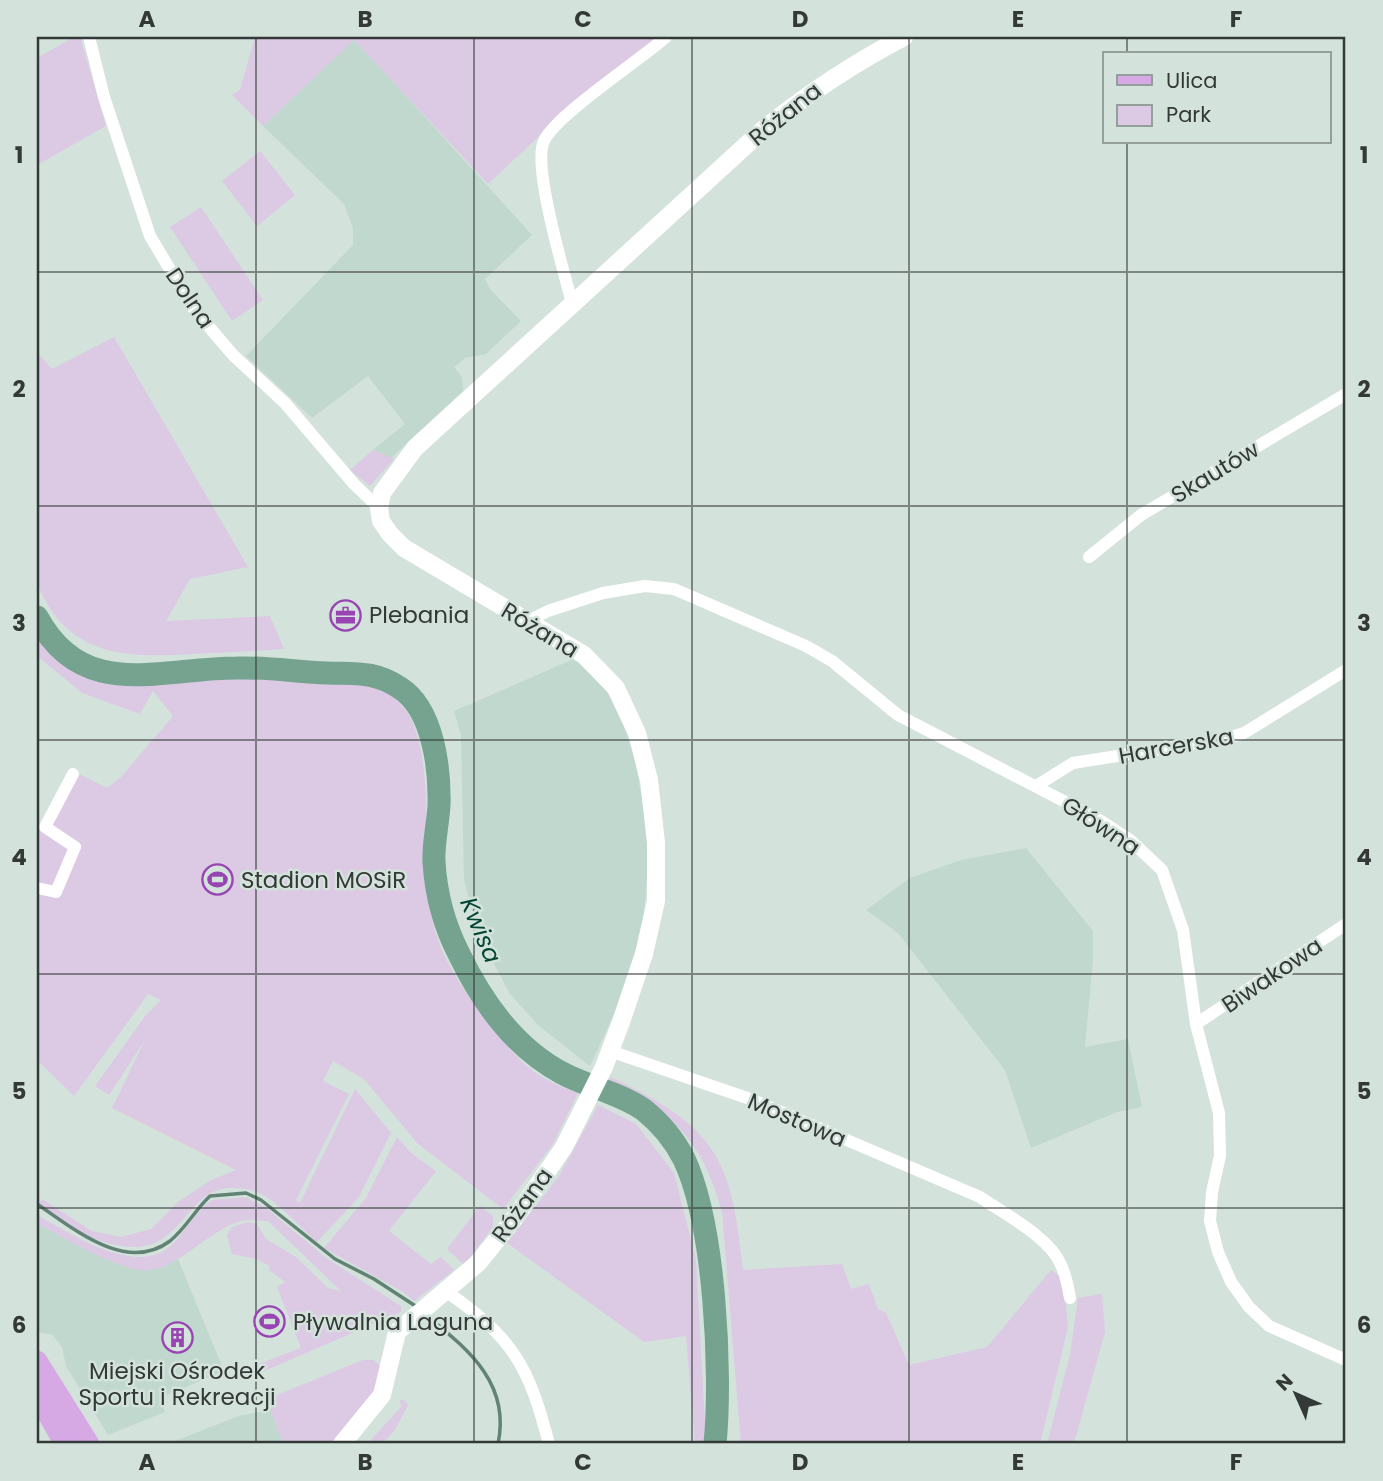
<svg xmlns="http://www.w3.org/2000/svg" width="1383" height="1481" viewBox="0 0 1383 1481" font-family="Poppins,sans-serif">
  <rect width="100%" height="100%" fill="#d4e2dc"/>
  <g fill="#c1d8ce">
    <path d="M 354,39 L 532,235 L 485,279 L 490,289 L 521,321 L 486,354 L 465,358 L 454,367 L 462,377 L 463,391 L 391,458 L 373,450 L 405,424 L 368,376 L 312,418 L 246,356 L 353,245 L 353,228 L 344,204 L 263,126 Z"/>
    <path d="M 574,659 L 603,684 L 623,724 L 634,756 L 650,842 L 642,932 L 622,997 L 590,1066 L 538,1025 L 510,994 L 478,934 L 464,880 L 461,735 L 454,711 Z"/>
    <path d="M 1026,848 L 1093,931 L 1093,959 L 1085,1047 L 1128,1039 L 1142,1107 L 1117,1112 L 1031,1148 L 1005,1070 L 898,933 L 866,910 L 910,878 L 961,860 Z"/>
    <path d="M 37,1223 L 82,1248 L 169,1263 L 178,1259 L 224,1371 L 160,1398 L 165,1412 L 108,1435 L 66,1366 L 62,1347 L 53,1335 L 37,1332 Z"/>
    <path d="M 271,1410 L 283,1444 L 167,1444 L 239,1416 Z"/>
  </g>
  <g fill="#dcc9e4">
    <path d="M 74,37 L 80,37 L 106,126 L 37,165 L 37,58 Z"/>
    <path d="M 255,37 L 659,37 L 566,111 L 488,184 L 354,40 L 263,126 L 232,95 L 240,90 Z"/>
    <path d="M 260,151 L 295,195 L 257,226 L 222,181 Z"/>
    <path d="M 201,207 L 263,300 L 232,321 L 170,227 Z"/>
    <path d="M 114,337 L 248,567 L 190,579 L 166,621 L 270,616 L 284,649 C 254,651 224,653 193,654 C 125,658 67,657 37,583 L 37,355 L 39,354 L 52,369 Z"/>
    <path d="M 373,450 L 394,459 L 370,486 L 350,470 Z"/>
    <path d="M 37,634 L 63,662 L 95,679 L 221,677 L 377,684 C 392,695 406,706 413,723 C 438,785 415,874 438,940 C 449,971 471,1001 491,1026 C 520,1062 533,1078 578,1093 L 553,1144 L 503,1209 L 417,1143 L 364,1079 L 333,1061 L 323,1081 L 349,1094 L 296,1200 L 300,1203 L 355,1089 L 391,1133 L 359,1197 L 317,1242 C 299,1227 275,1196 251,1190 C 174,1171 195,1274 98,1240 C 77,1233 57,1215 39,1204 L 42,1199 L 92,1231 L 121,1237 L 151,1229 L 178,1202 L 211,1180 L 236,1170 L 112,1108 L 145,1040 L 109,1095 L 95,1086 L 146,1015 L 161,1000 L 148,994 L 74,1096 L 37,1060 L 37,831 L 71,770 L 107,788 L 121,777 L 173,716 L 153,691 L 140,714 L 82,693 L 37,656 Z"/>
    <path d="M 611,1077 C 716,1128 731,1155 743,1270 L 842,1264 L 851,1289 L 869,1284 L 878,1309 L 886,1313 L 909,1365 L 987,1347 L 1051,1270 L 1063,1279 L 1068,1327 L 1040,1444 L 741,1444 L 722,1212 C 702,1139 674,1115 609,1081 Z"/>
    <path d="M 598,1105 L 636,1124 L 674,1173 L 696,1260 L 706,1443 L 695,1444 L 686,1336 L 644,1342 L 507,1243 L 559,1176 Z"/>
    <path d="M 397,1137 L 411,1153 L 436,1171 L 389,1231 L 431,1264 L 441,1257 L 454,1270 L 414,1301 L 403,1292 L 324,1248 L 366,1198 Z"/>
    <path d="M 246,1197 L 266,1208 L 326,1258 L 401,1306 L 401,1312 L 241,1381 L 237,1372 L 301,1348 L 277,1287 L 285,1282 L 269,1270 L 270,1266 L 256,1259 L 232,1254 L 227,1235 L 232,1227 L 248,1222 L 257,1224 L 266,1239 L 296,1257 L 328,1288 L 341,1291 L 268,1221 C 260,1221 249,1219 241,1221 C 210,1228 174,1275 140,1270 C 114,1267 61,1237 37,1223 L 37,1215 C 68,1232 133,1276 168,1248 C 185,1234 194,1212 212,1200 Z"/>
    <path d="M 480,1206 L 493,1216 L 493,1227 L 464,1265 L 447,1249 Z"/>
    <path d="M 1102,1294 L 1105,1332 L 1076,1436 L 1072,1444 L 1047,1444 L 1070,1355 L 1078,1298 Z"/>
    <path d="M 363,1360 L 374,1360 L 380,1366 L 378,1388 L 330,1444 L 283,1444 L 267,1399 Z"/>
    <path d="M 402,1399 L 408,1405 L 395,1430 L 382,1444 L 367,1444 L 402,1406 L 399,1402 Z"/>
  </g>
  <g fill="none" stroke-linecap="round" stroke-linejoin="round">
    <g stroke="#618375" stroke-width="3.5">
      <path d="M 37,1204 C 73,1228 126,1274 170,1241 C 186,1228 195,1210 210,1196 L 246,1193 L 261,1200 L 335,1259 L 374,1279 L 417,1307"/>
      <path d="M 425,1314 C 467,1349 511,1382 498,1444"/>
    </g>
    <path stroke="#75a390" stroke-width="23" d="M 37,617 C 83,702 158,668 237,668 C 267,667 297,672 327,673 C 356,674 375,671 400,688 C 433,709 440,768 439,805 C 438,824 433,844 434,862 C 436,895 444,925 459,954 C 482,1002 515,1048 562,1073 C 588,1087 620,1093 644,1110 C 660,1123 675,1141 684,1159 C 715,1224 722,1373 715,1444"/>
    <g stroke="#fff" stroke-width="12">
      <path d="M 89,37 L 104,97 L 150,236 L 193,308 L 233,355 L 285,403 L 354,484 L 379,508"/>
      <path d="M 572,303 C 564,272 532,165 544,141 C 556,115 640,60 666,37"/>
      <path d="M 1089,557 L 1141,515 L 1346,394"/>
      <path d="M 528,621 L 548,611 L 603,593 L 645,586 L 674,589 L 806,646 L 832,661 L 898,715 L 1098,819 L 1130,840 L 1162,870 L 1183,930 L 1196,1024 L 1219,1113 L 1220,1156 L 1212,1192 L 1210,1221 L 1218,1252 L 1231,1282 L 1249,1307 L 1269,1326 L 1346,1360"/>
      <path d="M 1036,786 L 1073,763 L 1225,739 L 1244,733 L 1346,670"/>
      <path d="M 37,888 L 56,892 L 75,847 L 45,827 L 73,774"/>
      <path d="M 1196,1024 L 1346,924"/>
      <path d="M 610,1051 L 753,1100 L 980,1197 C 1004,1214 1050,1237 1061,1265 C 1066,1275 1068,1287 1070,1298"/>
      <path d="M 447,1292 C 513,1338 529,1366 549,1444"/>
    </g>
    <path stroke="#fff" stroke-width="18" d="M 342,1444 L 382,1395 L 397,1332 L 478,1263 L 517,1215 L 564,1147 L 604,1067 L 621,1022 L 644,954 L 656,901 L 656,843 L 649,780 L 637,733 L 616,688 L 584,655 L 404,548 L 390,534 L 381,521 L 379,508 L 382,493 L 415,448 L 765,128 C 809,93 854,63 904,37"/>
    <g stroke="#d6a9e5" stroke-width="21">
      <path d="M 37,1361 L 89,1444"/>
      <path d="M 37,1395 L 65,1444"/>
    </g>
  </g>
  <path fill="none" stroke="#333936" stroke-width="2" stroke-opacity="0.55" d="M 256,37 L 256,1444M 474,37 L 474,1444M 692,37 L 692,1444M 909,37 L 909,1444M 1127,37 L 1127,54M 1127,142 L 1127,1444M 37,272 L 1346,272M 37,506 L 1346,506M 37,740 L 1346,740M 37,974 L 1346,974M 37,1208 L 1346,1208"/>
  <defs>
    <symbol id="office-ring" viewBox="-11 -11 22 22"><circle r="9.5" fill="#d4e2dc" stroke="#9845b3" stroke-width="1.5"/><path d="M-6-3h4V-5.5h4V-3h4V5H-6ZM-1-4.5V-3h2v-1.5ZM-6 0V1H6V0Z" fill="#9845b3"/></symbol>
    <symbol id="stadium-ring" viewBox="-11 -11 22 22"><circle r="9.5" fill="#d4e2dc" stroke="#9845b3" stroke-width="1.5"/><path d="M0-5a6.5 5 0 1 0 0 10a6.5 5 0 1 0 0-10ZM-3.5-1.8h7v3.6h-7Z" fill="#9845b3"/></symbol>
    <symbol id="building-ring" viewBox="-11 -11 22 22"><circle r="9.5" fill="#d4e2dc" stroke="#9845b3" stroke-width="1.5"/><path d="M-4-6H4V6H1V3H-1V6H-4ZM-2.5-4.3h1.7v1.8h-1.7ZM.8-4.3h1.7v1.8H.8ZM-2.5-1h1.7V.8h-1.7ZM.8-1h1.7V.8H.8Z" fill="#9845b3"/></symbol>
  </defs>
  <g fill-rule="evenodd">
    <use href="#office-ring" x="328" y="598" width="35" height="35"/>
    <use href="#stadium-ring" x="200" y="862" width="35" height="35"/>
    <use href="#stadium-ring" x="252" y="1304" width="35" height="35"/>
    <use href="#building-ring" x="160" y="1320" width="35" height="35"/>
  </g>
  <g text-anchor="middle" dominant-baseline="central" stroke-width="5" stroke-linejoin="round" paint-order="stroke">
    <g font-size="23" fill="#333936" stroke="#d4e2dc">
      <text transform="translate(785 114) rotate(-39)">Różana</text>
      <text transform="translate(190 298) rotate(56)">Dolna</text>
      <text transform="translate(1215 472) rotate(-31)">Skautów</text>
      <text transform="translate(540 630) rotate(31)">Różana</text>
      <text transform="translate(1176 746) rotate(-10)">Harcerska</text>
      <text transform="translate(1101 826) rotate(33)">Główna</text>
      <text transform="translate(1272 975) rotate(-34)">Biwakowa</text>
      <text transform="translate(797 1120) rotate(23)">Mostowa</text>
      <text transform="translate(522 1205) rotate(-54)">Różana</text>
    </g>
    <g font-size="23" fill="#333936" stroke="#d4e2dc" text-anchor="start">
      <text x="369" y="615">Plebania</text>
      <text x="241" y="880">Stadion MOSiR</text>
      <text x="293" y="1322">Pływalnia Laguna</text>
      <text x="177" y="1371" text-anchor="middle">Miejski Ośrodek<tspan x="177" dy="26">Sportu i Rekreacji</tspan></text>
    </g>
    <g font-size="24" font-style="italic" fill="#044634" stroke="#d4e2dc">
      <text transform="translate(481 930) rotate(67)">Kwisa</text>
    </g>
  </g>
  <rect width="1383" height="1481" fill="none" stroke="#d4e2dc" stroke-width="77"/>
  <rect x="1103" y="52" width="228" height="91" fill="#d4e2dc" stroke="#949e9a" stroke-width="2"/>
  <rect x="1117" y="75" width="35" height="10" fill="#d6a9e5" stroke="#949e9a" stroke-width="2"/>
  <text x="1166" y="88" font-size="21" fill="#333936">Ulica</text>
  <rect x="1117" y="105" width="35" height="21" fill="#dcc9e4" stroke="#949e9a" stroke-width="2"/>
  <text x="1166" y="122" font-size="21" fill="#333936">Park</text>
  <g transform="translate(1296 1394) rotate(315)" stroke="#d4e2dc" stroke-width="5" paint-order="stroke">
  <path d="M0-5L12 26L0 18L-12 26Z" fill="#333936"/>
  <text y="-10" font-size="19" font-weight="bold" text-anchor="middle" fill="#333936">N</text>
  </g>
  <rect x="38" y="38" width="1306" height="1404" fill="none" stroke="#333936" stroke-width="2.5"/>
  <g font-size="23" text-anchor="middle" font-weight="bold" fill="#333936">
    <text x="147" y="27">A</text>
    <text x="365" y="27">B</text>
    <text x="583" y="27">C</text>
    <text x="800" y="27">D</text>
    <text x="1018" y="27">E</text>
    <text x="1236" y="27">F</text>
    <text x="19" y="163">1</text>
    <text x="1364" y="163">1</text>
    <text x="19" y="397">2</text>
    <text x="1364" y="397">2</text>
    <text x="19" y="631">3</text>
    <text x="1364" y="631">3</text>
    <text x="19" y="865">4</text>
    <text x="1364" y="865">4</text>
    <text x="19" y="1099">5</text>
    <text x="1364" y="1099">5</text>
    <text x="19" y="1333">6</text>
    <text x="1364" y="1333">6</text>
    <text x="147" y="1470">A</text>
    <text x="365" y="1470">B</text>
    <text x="583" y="1470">C</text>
    <text x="800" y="1470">D</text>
    <text x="1018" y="1470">E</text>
    <text x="1236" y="1470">F</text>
  </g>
</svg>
